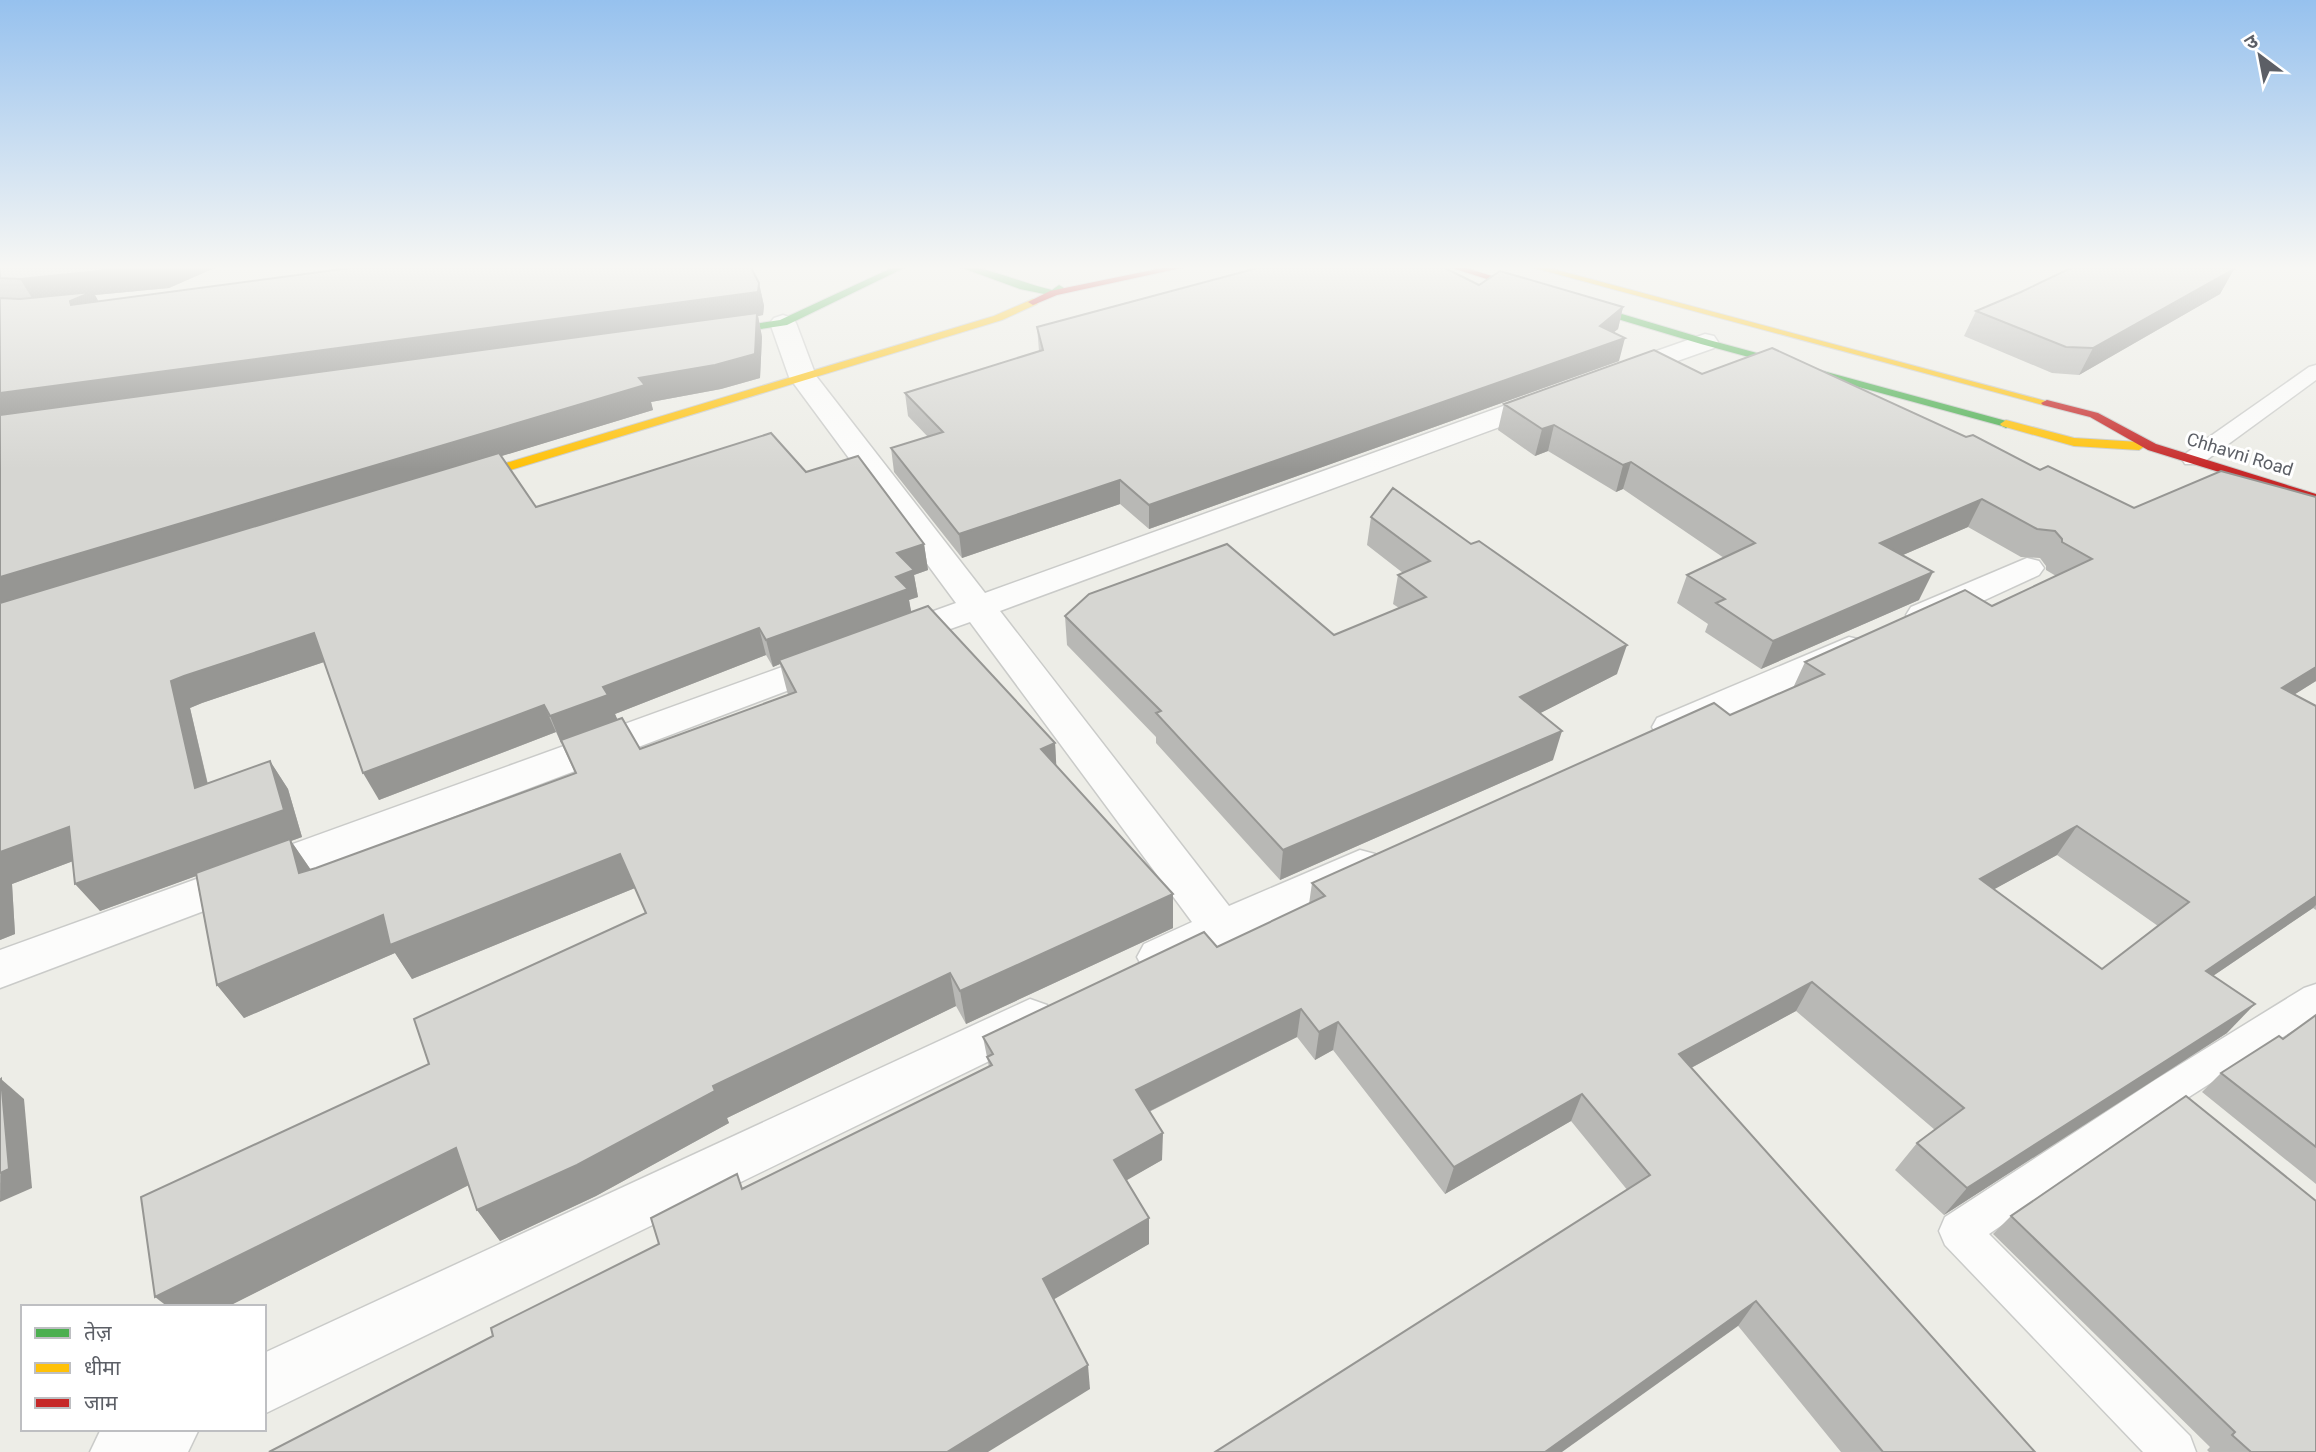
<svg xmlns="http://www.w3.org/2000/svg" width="2316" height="1452" viewBox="0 0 2316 1452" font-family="Roboto,'Noto Sans Devanagari',sans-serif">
  <rect width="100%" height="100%" fill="#edede7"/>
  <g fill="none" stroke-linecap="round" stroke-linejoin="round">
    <defs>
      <g id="lane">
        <path d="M 2316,365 L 2316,380 L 2201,464 L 2185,464 L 2182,459 L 2185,454 L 2309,367 Z"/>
        <path d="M 2316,984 L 2316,1016 L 2181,1102 L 1989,1234 L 2190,1436 L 2196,1452 L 2143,1452 L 1945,1245 L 1939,1231 L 1945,1217 L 2155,1080 L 2304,988 Z"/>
      </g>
      <g id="street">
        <path d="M 783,315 L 792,318 L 796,323 L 816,376 L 985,593 L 1542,392 L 1552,390 L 1562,392 L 1566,398 L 1562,404 L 1000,611 L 1229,906 L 1360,850 L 1375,854 L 1381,866 L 1375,878 L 1176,970 L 1160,976 L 1144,970 L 1137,957 L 1144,944 L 1192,922 L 970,622 L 891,650 L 878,647 L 873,639 L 878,631 L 956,603 L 789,377 L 770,323 L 774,318 Z"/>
        <path d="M 1705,334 L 1714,336 L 1718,342 L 1714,348 L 1618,382 L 1608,380 L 1604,374 L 1608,368 Z"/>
        <path d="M 2027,558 L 2039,561 L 2044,568 L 2039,575 L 1935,623 L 1923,626 L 1911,623 L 1906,615 L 1911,607 Z"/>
        <path d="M 1849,637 L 1862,640 L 1867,648 L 1862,656 L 1685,736 L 1671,740 L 1657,736 L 1652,727 L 1657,718 Z"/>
        <path d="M 832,649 L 845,653 L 850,661 L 845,669 L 0,988 L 0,950 Z"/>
        <path d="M 1030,999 L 1047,1005 L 1054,1019 L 1047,1033 L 264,1414 L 264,1353 Z"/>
        <path d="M 101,1429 L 199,1429 L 188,1452 L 90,1452 Z"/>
      </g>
      <g id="fast">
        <path d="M 896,266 L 908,266 L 787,325 L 709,337 L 704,334 L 709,331 L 780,320 Z"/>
        <path d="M 957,266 C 986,265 1022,284 1052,290 L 1059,285 L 1064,288 L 1054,296 L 1020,289 Z"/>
        <path d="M 1595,306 L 1709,340 L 2010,422 L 2012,424 L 2006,428 L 2002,426 L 1701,344 L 1591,311 L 1590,309 Z"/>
      </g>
      <g id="slow">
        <path d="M 1527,266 L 1542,266 L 2053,403 L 2043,405 Z"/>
        <path d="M 1033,299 L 1038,302 L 1037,304 L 1002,320 L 461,485 L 453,485 L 451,482 L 453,479 L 994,316 Z"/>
        <path d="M 2006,420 L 2074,438 L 2139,442 L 2145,446 L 2139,450 L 2074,446 L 2002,426 L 2000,424 Z"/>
      </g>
      <g id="jam">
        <path d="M 1172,266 L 1190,266 L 1057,295 L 1033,305 L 1028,302 L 1050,291 Z"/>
        <path d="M 1446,266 L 1460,266 L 1546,293 L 1537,295 Z"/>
        <path d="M 2047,400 L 2098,413 L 2156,444 L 2316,494 L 2316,502 L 2148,450 L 2090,417 L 2043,405 L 2041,403 Z"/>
      </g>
    </defs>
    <use href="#lane" stroke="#cacbc9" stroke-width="3"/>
    <use href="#street" stroke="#cacbc9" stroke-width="3"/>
    <use href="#fast" stroke="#cacccb" stroke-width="2"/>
    <use href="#slow" stroke="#cacccb" stroke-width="2"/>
    <use href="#jam" stroke="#cacccb" stroke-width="2"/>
    <use href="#lane" fill="#fcfcfb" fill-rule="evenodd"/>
    <use href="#street" fill="#fcfcfb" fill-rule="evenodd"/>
    <use href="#fast" fill="#4caf50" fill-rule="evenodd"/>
    <use href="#slow" fill="#ffc107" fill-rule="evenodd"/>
    <use href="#jam" fill="#c62828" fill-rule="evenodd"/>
  </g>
  <g fill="#b8b8b5" fill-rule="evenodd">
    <path d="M 0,266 L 219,266 L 169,288 L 95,295 L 98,302 L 759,283 L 764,306 L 763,315 L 758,316 L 762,337 L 760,378 L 721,389 L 651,402 L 653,410 L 501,456 L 536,507 L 806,472 L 924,544 L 928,570 L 914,575 L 918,597 L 909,600 L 911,612 L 1055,743 L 1056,766 L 1173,894 L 1173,928 L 966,1024 L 956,1006 L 727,1118 L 729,1123 L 596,1196 L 500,1241 L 477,1210 L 468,1185 L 227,1307 L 429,1064 L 646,913 L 635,888 L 412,979 L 395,953 L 244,1018 L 217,985 L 196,876 L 100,911 L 73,861 L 12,884 L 15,934 L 0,940 ZM 766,655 L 773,667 L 780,664 L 788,695 L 640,749 L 617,719 L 615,714 ZM 324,662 L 379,800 L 556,732 L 575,773 L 311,870 L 291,841 L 302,837 L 288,789 L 270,761 L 208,784 L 190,708 L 202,703 Z"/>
    <path d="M 2075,266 L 2227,266 L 2227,267 L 2234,269 L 2220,294 L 2079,375 L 2052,373 L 1964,336 L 1976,311 L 2021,292 Z"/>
    <path d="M 1479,285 L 1623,307 L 1618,329 L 1613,332 L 1619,361 L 1149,529 L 1120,504 L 962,558 L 894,472 L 891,448 L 928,437 L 908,416 L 905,393 L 1039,351 L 1037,327 Z"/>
    <path d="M 1772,348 L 2316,681 L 2295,694 L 2316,706 L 2316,910 L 2313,908 L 2213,976 L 2227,1033 L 1944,1215 L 1895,1170 L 1917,1143 L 1935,1130 L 1796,1011 L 1691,1068 L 2035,1452 L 1841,1452 L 1571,1121 L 1445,1194 L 1333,1050 L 1315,1060 L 1297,1037 L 1149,1112 L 1162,1160 L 1126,1180 L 1149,1244 L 1053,1299 L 1090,1389 L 493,1336 L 659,1244 L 743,1188 L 989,1067 L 983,1037 L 1217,947 L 1309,904 L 1312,883 L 1730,715 L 1793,688 L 1805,662 L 1992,606 L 2056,576 L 2046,570 L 2046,566 L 2040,558 L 2021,557 L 1968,527 L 1903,555 L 1919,600 L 1761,669 L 1705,632 L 1708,624 L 1677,603 L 1687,575 L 1724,558 L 1623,489 L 1616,492 L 1548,451 L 1535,456 L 1498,430 L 1504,404 L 1702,374 ZM 2057,855 L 2158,926 L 2102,969 L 1994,889 Z"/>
    <path d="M 1371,517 L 1617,674 L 1540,713 L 1553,760 L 1280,880 L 1156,743 L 1156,737 L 1067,645 L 1065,616 L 1334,635 L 1399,608 L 1393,604 L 1398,575 L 1403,573 L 1367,545 Z"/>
    <path d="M 2316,1015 L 2316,1184 L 2202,1092 L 2221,1073 L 2283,1039 Z"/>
    <path d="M 2011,1216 L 2316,1452 L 2209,1452 L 2207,1450 L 2210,1447 L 1993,1234 Z"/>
  </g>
  <g fill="#969693">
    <path d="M 148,266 L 219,266 L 169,288 L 95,295 L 106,315 L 71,305 L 70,301 L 34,301 L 20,279 Z"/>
    <path d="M 2223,266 L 2227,266 L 2221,277 L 2234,269 L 2220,294 L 2079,375 L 2093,348 Z"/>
    <path d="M 759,283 L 764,306 L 763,315 L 758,316 L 762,337 L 760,378 L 721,389 L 651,402 L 653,410 L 0,609 L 0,393 Z"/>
    <path d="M 1623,307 L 1618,329 L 1595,348 L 1600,326 Z"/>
    <path d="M 1625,338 L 1619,361 L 1149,529 L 1149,505 Z"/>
    <path d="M 1554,425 L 1548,451 L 1535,456 L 1542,429 Z"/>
    <path d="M 1631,462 L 1623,489 L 1616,492 L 1623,465 Z"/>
    <path d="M 1120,480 L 1120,504 L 962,558 L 959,534 Z"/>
    <path d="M 1982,499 L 1968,527 L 1868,570 L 1880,543 Z"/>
    <path d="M 924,544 L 928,570 L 914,575 L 918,597 L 909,600 L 912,616 L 779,660 L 780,664 L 773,667 L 766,640 L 896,577 L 897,553 Z"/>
    <path d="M 1933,572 L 1919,600 L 1761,669 L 1773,641 Z"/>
    <path d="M 759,628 L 766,655 L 615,714 L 619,723 L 561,743 L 550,716 L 603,687 Z"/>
    <path d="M 314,633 L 330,660 L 202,703 L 190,708 L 215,816 L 195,788 L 171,681 L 184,676 Z"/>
    <path d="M 1627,645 L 1617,674 L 1513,727 L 1520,697 Z"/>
    <path d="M 2316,667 L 2316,681 L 2260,716 L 2282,688 Z"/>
    <path d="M 544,705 L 556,732 L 379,800 L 363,773 Z"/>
    <path d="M 1562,731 L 1553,760 L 1280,880 L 1283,850 Z"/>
    <path d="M 1055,743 L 1057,776 L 1041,749 Z"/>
    <path d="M 270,761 L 288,789 L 302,837 L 291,841 L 313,873 L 299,873 L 290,842 L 100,911 L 75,884 Z"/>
    <path d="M 2077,826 L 2057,855 L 1960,908 L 1980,879 Z"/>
    <path d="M 69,827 L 92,854 L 12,884 L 15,934 L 0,940 L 0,852 Z"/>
    <path d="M 620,854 L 635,888 L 412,979 L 395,953 L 244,1018 L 217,985 L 383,915 Z"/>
    <path d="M 1173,894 L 1173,928 L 966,1024 L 960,991 Z"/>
    <path d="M 2316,896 L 2316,905 L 2313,908 L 2179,999 L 2206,971 Z"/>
    <path d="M 950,973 L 956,1006 L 727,1118 L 729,1123 L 596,1196 L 500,1241 L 477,1210 L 713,1086 Z"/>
    <path d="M 1812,982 L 1796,1011 L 1665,1082 L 1679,1054 Z"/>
    <path d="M 2255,1004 L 2227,1033 L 1944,1215 L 1967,1188 Z"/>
    <path d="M 1301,1009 L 1297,1037 L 1136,1118 L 1136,1090 Z"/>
    <path d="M 1338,1022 L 1333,1050 L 1315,1060 L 1319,1032 Z"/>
    <path d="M 1,1079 L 24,1099 L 32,1188 L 0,1202 Z"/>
    <path d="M 1582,1094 L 1571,1121 L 1445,1194 L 1454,1167 Z"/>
    <path d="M 1163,1133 L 1162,1160 L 1115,1187 L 1114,1160 Z"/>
    <path d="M 456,1148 L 479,1180 L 227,1307 L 168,1307 L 155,1297 Z"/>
    <path d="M 1149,1218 L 1149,1244 L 1046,1304 L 1043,1279 Z"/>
    <path d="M 1756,1301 L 1738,1326 L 1562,1452 L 1545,1452 Z"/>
    <path d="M 1088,1365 L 1090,1389 L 988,1452 L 947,1452 Z"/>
  </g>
  <g fill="#d6d6d2" stroke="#969693" stroke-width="2" fill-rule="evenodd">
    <path d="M 0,266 L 148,266 L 20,279 L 0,278 Z"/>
    <path d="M 365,266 L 750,266 L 759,283 L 758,292 L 0,393 L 0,298 L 20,299 L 92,292 L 70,301 L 71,305 Z"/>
    <path d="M 1265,266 L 1441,266 L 1479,285 L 1500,271 L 1623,307 L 1600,326 L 1625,338 L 1149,505 L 1120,480 L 959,534 L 891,448 L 943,432 L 905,393 L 1043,350 L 1037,327 Z"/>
    <path d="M 2075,266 L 2224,266 L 2234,269 L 2093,348 L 2066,347 L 1976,311 L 2021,292 Z"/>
    <path d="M 757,313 L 755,354 L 715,365 L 639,378 L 645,385 L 0,577 L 0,415 Z"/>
    <path d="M 1772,348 L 1966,437 L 1973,435 L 2040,470 L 2048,466 L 2134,508 L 2221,471 L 2316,497 L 2316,667 L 2282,688 L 2316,706 L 2316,896 L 2206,971 L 2255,1004 L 1967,1188 L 1917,1143 L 1964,1108 L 1812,982 L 1679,1054 L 2035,1452 L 1883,1452 L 1756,1301 L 1545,1452 L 1215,1452 L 1650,1175 L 1582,1094 L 1454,1167 L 1338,1022 L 1319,1032 L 1301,1009 L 1136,1090 L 1163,1133 L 1114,1160 L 1149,1218 L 1043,1279 L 1088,1365 L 947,1452 L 269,1452 L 493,1336 L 491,1328 L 659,1244 L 651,1218 L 737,1174 L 742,1189 L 992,1065 L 987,1057 L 993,1054 L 983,1037 L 1204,932 L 1217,947 L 1325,896 L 1312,883 L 1714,703 L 1730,715 L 1824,674 L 1805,662 L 1965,590 L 1992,606 L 2092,559 L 2062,542 L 2062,539 L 2055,531 L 2037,529 L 1982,499 L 1880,543 L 1933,572 L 1773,641 L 1716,603 L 1725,599 L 1687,575 L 1755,543 L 1631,462 L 1623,465 L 1554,425 L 1542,429 L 1504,404 L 1654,350 L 1702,374 ZM 2077,826 L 2189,902 L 2102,969 L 1980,879 Z"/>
    <path d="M 771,433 L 806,472 L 858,456 L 924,544 L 897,553 L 914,570 L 896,577 L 908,589 L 766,640 L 759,628 L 603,687 L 608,695 L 550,716 L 544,705 L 363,773 L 314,633 L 184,676 L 171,681 L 195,788 L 270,761 L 284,810 L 75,884 L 69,827 L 0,852 L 0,603 L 499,453 L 536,507 Z"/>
    <path d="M 1393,488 L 1471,544 L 1479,541 L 1627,645 L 1520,697 L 1562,731 L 1283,850 L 1156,713 L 1161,711 L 1065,616 L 1089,594 L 1227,544 L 1334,635 L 1426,597 L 1398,575 L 1430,561 L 1371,517 Z"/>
    <path d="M 928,606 L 1055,743 L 1041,749 L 1173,894 L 960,991 L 950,973 L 713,1086 L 715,1091 L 577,1165 L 477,1210 L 456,1148 L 155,1297 L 141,1197 L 429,1064 L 414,1019 L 646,913 L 620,854 L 390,945 L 383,915 L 217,985 L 196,873 L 290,839 L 299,873 L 316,868 L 576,773 L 561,740 L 622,718 L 640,749 L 796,692 L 779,660 Z"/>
    <path d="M 2316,1015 L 2316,1147 L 2221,1073 L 2279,1036 L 2283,1039 Z"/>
    <path d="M 1,1079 L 9,1169 L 0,1173 L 0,1080 Z"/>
    <path d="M 2186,1096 L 2316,1201 L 2316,1452 L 2251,1452 L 2232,1435 L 2235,1432 L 2011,1216 Z"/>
  </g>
  <linearGradient id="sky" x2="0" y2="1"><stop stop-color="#96c1ee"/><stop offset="0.57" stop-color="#f7f7f4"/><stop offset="1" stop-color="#f7f7f4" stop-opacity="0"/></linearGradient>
  <rect width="2316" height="469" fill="url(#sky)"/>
  <g text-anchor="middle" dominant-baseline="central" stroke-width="6" stroke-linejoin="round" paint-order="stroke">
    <g font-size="18" fill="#5c5f66" stroke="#fff">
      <text transform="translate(2240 454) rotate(17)">Chhavni Road</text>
    </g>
  </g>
  <rect x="21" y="1305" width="245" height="126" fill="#ffffff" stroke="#bebfc2" stroke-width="2"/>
  <rect x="35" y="1328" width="35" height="10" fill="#4caf50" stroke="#bebfc2" stroke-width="2"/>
  <text x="84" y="1340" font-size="21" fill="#5c5f66">तेज़</text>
  <rect x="35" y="1363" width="35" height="10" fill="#ffc107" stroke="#bebfc2" stroke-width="2"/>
  <text x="84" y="1375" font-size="21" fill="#5c5f66">धीमा</text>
  <rect x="35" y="1398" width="35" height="10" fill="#c62828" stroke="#bebfc2" stroke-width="2"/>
  <text x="84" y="1410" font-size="21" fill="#5c5f66">जाम</text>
  <g transform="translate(2260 56) rotate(328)" stroke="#ffffff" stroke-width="5" paint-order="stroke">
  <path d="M0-5L12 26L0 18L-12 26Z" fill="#5c5f66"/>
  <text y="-10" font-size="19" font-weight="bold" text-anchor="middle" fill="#5c5f66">उ</text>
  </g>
</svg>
